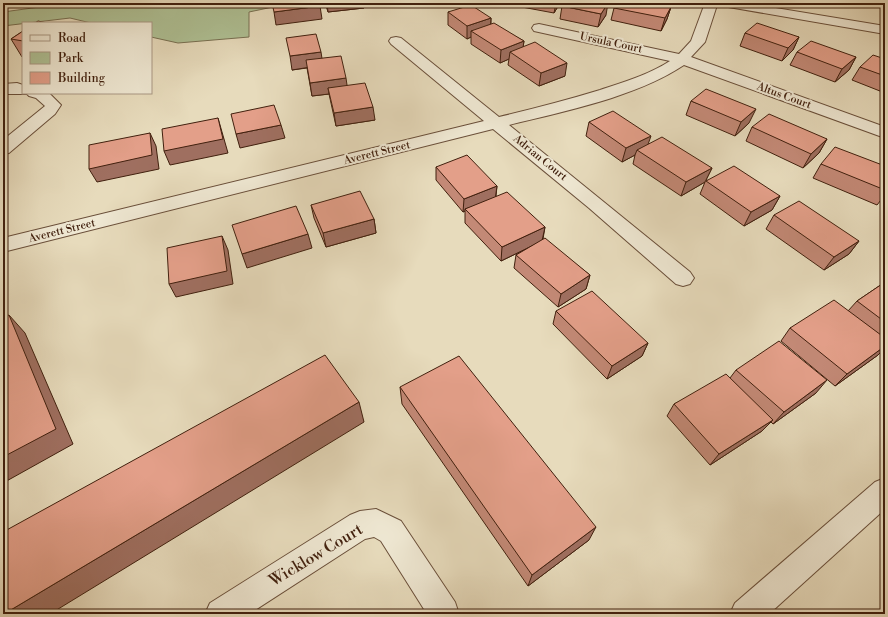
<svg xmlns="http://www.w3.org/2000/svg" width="888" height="617" viewBox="0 0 888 617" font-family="'Libre Bodoni',serif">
  <rect width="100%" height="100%" fill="#e7dbbc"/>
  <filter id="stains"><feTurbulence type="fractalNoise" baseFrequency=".005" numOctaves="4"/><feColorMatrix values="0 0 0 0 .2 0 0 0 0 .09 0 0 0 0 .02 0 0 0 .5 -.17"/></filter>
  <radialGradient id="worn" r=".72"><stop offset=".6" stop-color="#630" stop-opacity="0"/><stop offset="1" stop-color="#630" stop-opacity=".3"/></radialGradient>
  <path fill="#afc195" stroke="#787052" d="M 69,3 L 292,3 L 249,12 L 249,37 L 178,43 L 151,37 L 151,23 L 91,23 L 70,18 L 3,26 L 3,12 Z"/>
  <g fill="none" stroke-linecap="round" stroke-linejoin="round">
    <defs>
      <g id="minor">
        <path d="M 705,3 L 745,3 L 885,26 L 885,34 L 717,5 L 705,42 L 691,57 L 885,127 L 885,138 L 684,65 C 636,97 565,111 509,125 L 690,272 L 694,278 L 690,284 L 683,286 L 676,284 L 589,208 L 493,129 L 3,252 L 3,238 L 484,121 L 391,44 L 389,41 L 391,38 L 396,37 L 401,38 L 499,117 C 533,109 567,100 600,90 C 624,82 648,75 670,61 L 534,31 L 532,28 L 534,25 L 539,24 L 679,54 L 691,41 Z"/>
        <path d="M 17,83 L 23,85 L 23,93 L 49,93 L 61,105 L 55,114 L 9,153 L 3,154 L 3,140 L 45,106 L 36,98 L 29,96 L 27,94 L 3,94 L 3,84 Z"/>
        <path d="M 885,478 L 885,509 L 769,614 L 730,614 L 735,603 L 875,482 Z"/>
        <path d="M 376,509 L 401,521 L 455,602 L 459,614 L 427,614 L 381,541 L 374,537 L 365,539 L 249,614 L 205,614 L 210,603 L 350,515 L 360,511 Z"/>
      </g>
    </defs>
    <use href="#minor" stroke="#6a4f3a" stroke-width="2"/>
    <use href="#minor" fill="#efe8d3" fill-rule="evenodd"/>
  </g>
  <g fill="#c38976" stroke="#41200e">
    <path d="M 325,3 L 364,3 L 364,8 L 328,12 Z"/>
    <path d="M 511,3 L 560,3 L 554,13 L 511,5 Z"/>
    <path d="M 562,6 L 606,15 L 598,27 L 560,19 Z"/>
    <path d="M 671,7 L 667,19 L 661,31 L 611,20 L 614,8 Z"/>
    <path d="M 448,12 L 491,18 L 491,24 L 524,41 L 523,47 L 565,76 L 539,86 L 508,65 L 509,59 L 500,63 L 471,44 L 471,37 L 467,39 L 448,25 Z"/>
    <path d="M 23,31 L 23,57 L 22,57 L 11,39 Z"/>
    <path d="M 745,33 L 799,37 L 793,50 L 782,61 L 740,46 Z"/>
    <path d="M 797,52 L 856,57 L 849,70 L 835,82 L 790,65 Z"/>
    <path d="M 322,58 L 347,85 L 375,120 L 336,126 L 329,94 L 312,96 L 307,68 L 292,70 Z"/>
    <path d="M 885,59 L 885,93 L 852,80 L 860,67 Z"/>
    <path d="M 691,101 L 749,123 L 735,136 L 686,115 Z"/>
    <path d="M 589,122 L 712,168 L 706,180 L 780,196 L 772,210 L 744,226 L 700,194 L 705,182 L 681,196 L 633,164 L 635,155 L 622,162 L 586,136 Z"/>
    <path d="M 752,127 L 827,139 L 819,153 L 803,168 L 746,141 Z"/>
    <path d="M 821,164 L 885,166 L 885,195 L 877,205 L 813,178 Z"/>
    <path d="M 436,167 L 497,186 L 496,196 L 545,227 L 543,239 L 590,275 L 586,289 L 558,307 L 514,268 L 516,255 L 528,248 L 501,261 L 465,223 L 465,211 L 463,212 L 436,180 Z"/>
    <path d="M 311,205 L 374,219 L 376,233 L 326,247 L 314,218 Z"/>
    <path d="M 774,215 L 859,241 L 849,254 L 824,270 L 766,229 Z"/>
    <path d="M 885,282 L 885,348 L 878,355 L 835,386 L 781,341 L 790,328 L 848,311 L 857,301 Z"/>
    <path d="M 556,311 L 648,343 L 642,356 L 607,379 L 553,324 Z"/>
    <path d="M 736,370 L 816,393 L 773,424 L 771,422 L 762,431 L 710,465 L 667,416 L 674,404 L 730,378 Z"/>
    <path d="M 400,387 L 589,540 L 528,586 L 402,404 Z"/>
  </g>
  <g fill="#9f6f60" stroke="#41200e">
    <path d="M 327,3 L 364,3 L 364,8 L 328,12 Z"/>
    <path d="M 382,3 L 407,3 L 382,6 Z"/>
    <path d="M 556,3 L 560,3 L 554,13 Z"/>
    <path d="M 608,3 L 606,15 L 598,27 L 601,14 Z"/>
    <path d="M 320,6 L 322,19 L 276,25 L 274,12 Z"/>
    <path d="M 671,7 L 667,19 L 661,31 L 665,18 Z"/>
    <path d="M 491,18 L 490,31 L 471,31 L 471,37 L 467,39 L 467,26 Z"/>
    <path d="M 799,37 L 793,50 L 782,61 L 788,48 Z"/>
    <path d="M 524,41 L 522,54 L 510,52 L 509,59 L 500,63 L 501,50 Z"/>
    <path d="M 321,52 L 323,65 L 292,70 L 290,56 Z"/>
    <path d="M 856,57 L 849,70 L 835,82 L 842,69 Z"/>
    <path d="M 567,63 L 565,76 L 539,86 L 541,73 Z"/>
    <path d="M 346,78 L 348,92 L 328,88 L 329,94 L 312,96 L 310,83 Z"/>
    <path d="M 373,107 L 375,120 L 336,126 L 334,113 Z"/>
    <path d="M 756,109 L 749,123 L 735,136 L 741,122 Z"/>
    <path d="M 218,118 L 228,153 L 170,165 L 164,151 Z"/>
    <path d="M 281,125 L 285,138 L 240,148 L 236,134 Z"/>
    <path d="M 150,133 L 156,146 L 159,169 L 97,182 L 89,169 Z"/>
    <path d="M 651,136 L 646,150 L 637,150 L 635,155 L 622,162 L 626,148 Z"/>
    <path d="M 827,139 L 819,153 L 803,168 L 811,154 Z"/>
    <path d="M 712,168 L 705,182 L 681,196 L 686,182 Z"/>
    <path d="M 497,186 L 495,200 L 465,209 L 465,211 L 463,212 L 464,199 Z"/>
    <path d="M 780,196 L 772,210 L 744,226 L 751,212 Z"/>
    <path d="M 374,219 L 376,233 L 326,247 L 323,233 Z"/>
    <path d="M 545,227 L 542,241 L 501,261 L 502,247 Z"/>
    <path d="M 308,234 L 312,248 L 247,268 L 242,254 Z"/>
    <path d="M 222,236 L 228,250 L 233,284 L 176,297 L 169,284 Z"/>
    <path d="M 859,241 L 849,254 L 824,270 L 834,257 Z"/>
    <path d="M 590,275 L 586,289 L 558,307 L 561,294 Z"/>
    <path d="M 9,315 L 25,333 L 73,444 L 3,483 L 3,457 Z"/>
    <path d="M 648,343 L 642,356 L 607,379 L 612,366 Z"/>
    <path d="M 885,346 L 885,348 L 878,355 L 835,386 L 847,374 Z"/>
    <path d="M 827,380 L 816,393 L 773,424 L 784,412 Z"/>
    <path d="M 359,402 L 364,422 L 50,614 L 4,614 Z"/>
    <path d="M 773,420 L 762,431 L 710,465 L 719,454 Z"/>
    <path d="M 596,527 L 589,540 L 528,586 L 532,575 Z"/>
  </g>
  <g fill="#e39f89" stroke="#41200e">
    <path d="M 272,3 L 319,3 L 320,6 L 274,12 Z"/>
    <path d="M 564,3 L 608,3 L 601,14 L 562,6 Z"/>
    <path d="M 617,3 L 652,3 L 671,7 L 665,18 L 614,8 Z"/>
    <path d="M 471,5 L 491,18 L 467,26 L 448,12 Z"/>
    <path d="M 38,21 L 47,23 L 35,23 Z"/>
    <path d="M 494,23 L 524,41 L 501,50 L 471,31 Z"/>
    <path d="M 757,23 L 799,37 L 788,48 L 745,33 Z"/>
    <path d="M 23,31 L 23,41 L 11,39 Z"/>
    <path d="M 316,34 L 321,52 L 290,56 L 286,38 Z"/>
    <path d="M 811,41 L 856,57 L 842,69 L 797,52 Z"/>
    <path d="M 535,42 L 567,63 L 541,73 L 510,52 Z"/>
    <path d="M 873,55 L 885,59 L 885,76 L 860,67 Z"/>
    <path d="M 341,56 L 346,78 L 310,83 L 306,60 Z"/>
    <path d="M 365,83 L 373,107 L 334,113 L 328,88 Z"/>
    <path d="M 706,89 L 756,109 L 741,122 L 691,101 Z"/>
    <path d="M 274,105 L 281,125 L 236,134 L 231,114 Z"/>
    <path d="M 613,111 L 651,136 L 626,148 L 589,122 Z"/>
    <path d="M 769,114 L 827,139 L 811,154 L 752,127 Z"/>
    <path d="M 218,118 L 223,139 L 164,151 L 162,129 Z"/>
    <path d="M 150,133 L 152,155 L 89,169 L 89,145 Z"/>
    <path d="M 662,137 L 712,168 L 686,182 L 637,150 Z"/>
    <path d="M 835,147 L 885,166 L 885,190 L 821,164 Z"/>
    <path d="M 467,155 L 497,186 L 464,199 L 436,167 Z"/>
    <path d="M 734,166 L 780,196 L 751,212 L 706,181 Z"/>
    <path d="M 360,191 L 374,219 L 323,233 L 311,205 Z"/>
    <path d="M 507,192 L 545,227 L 502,247 L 465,209 Z"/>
    <path d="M 799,201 L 859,241 L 834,257 L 774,215 Z"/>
    <path d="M 296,206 L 308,234 L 242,254 L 232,225 Z"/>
    <path d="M 222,236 L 227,271 L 169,284 L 167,248 Z"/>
    <path d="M 545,238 L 590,275 L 561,294 L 516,255 Z"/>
    <path d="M 885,282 L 885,322 L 857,301 Z"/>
    <path d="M 592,291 L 648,343 L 612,366 L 556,311 Z"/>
    <path d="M 834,300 L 885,338 L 885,346 L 847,374 L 790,328 Z"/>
    <path d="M 9,315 L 56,429 L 3,457 L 3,317 Z"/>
    <path d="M 779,341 L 827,380 L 784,412 L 736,370 Z"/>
    <path d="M 325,355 L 359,402 L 4,614 L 3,614 L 3,532 Z"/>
    <path d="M 459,356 L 596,527 L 532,575 L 400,387 Z"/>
    <path d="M 726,374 L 773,420 L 719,454 L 674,404 Z"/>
  </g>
  <g text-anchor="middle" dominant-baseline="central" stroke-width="4" stroke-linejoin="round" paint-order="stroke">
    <g font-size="11" fill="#41200e" stroke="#efe8d3">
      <text transform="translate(611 43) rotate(12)">Ursula Court</text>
      <text transform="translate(784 96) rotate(20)">Altus Court</text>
      <text transform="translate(377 153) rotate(-14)">Averett Street</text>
      <text transform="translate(540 158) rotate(39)">Adrian Court</text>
      <text transform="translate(62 231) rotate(-14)">Averett Street</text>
    </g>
    <g font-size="16" fill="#41200e" stroke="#efe8d3">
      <text transform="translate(316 555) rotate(-31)">Wicklow Court</text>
    </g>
  </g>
  <rect width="888" height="617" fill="none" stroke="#e7dbbc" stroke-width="16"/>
  <rect x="4" y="4" width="880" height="609" fill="none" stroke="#41200e" stroke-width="2"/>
  <rect x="8" y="8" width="872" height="601" fill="none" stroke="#41200e"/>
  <rect x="22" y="22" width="130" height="72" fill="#efe8d3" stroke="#a99884"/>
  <rect x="30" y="35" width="20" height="6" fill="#efe8d3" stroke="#a99884"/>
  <text x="58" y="42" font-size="12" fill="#41200e">Road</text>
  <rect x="30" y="52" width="20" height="12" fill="#afc195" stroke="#a99884"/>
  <text x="58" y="62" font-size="12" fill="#41200e">Park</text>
  <rect x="30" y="72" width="20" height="12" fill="#e39f89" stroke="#a99884"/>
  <text x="58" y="82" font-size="12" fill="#41200e">Building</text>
  <rect width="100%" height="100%" filter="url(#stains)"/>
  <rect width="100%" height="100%" fill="url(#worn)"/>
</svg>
